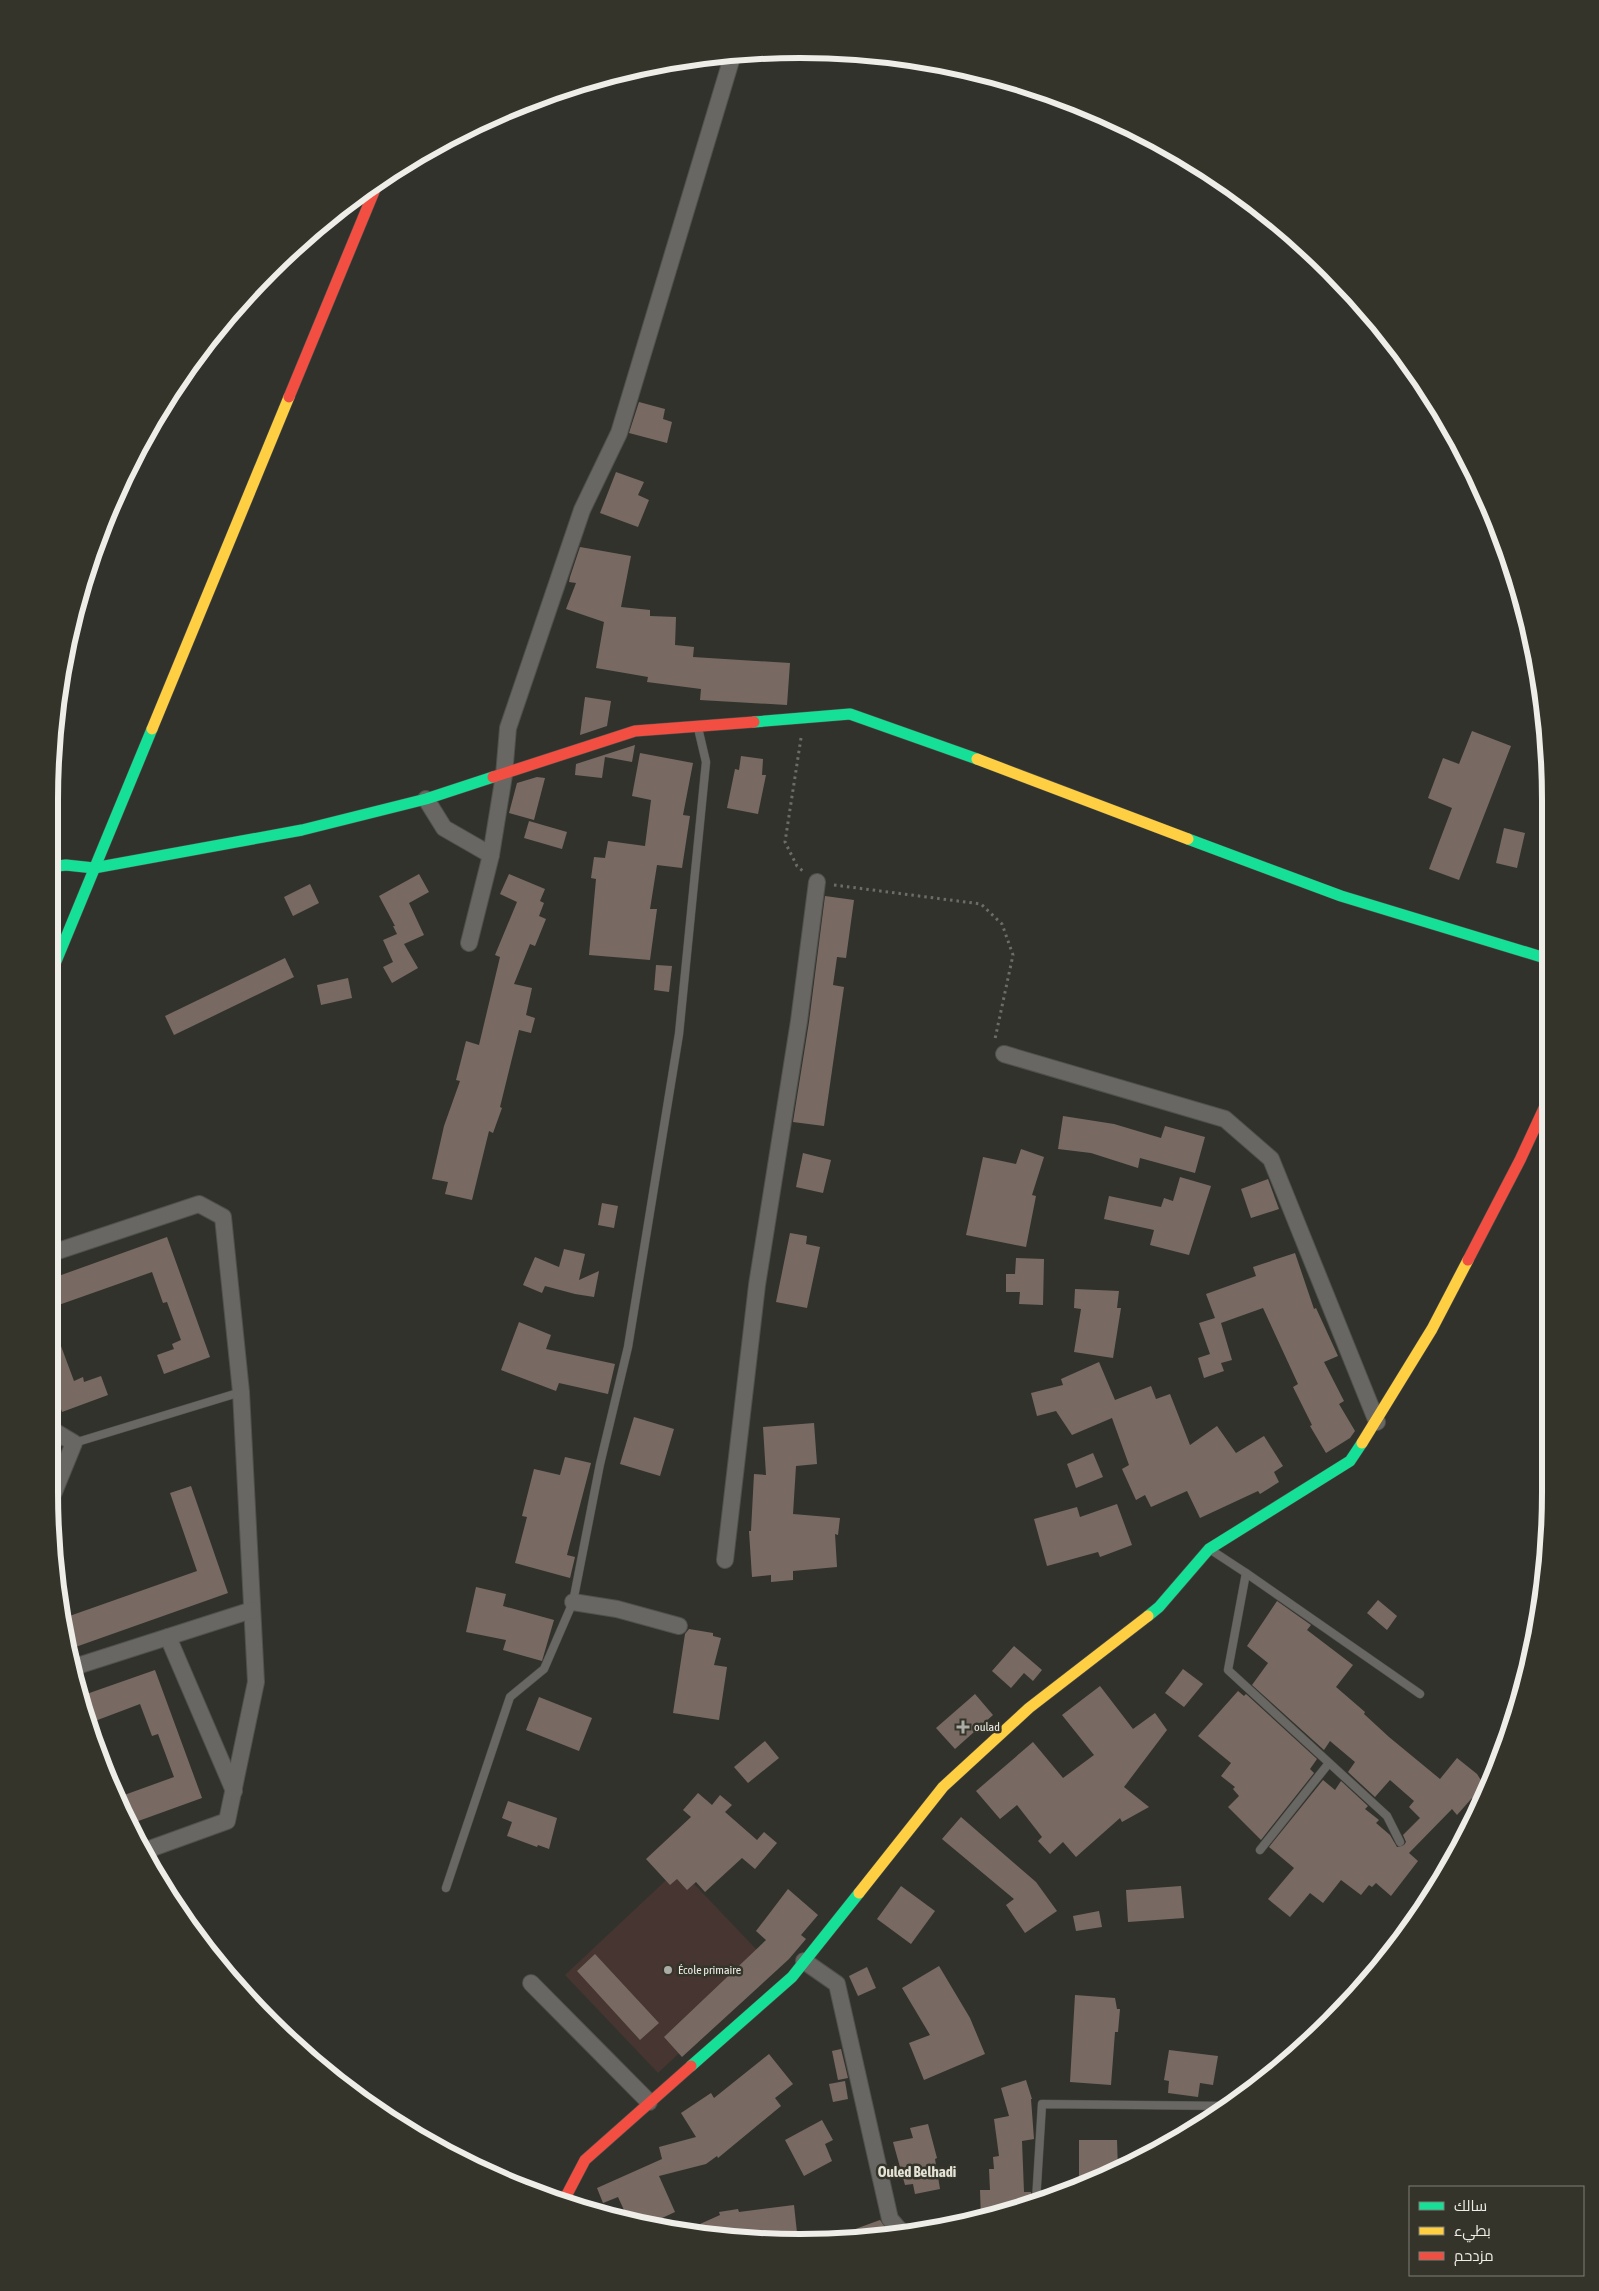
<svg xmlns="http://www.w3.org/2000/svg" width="1599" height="2291" viewBox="0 0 1599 2291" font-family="'Asap Condensed',Cairo,sans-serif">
  <rect width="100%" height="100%" fill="#32322d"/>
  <path fill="#463530" d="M 679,1868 L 772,1966 L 658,2073 L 565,1975 Z"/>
  <g fill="#786a62">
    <path d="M 639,402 L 665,409 L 663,419 L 672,422 L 667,443 L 629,433 Z"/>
    <path d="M 616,472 L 644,482 L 638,495 L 649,500 L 638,527 L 600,513 Z"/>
    <path d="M 580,547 L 631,556 L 621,607 L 650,610 L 650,616 L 676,617 L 675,645 L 694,647 L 693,657 L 790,663 L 787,705 L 700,700 L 701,689 L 647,682 L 648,677 L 596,668 L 604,622 L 566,609 L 576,583 L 569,582 L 570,577 Z"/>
    <path d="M 585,697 L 611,701 L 607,726 L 580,735 Z"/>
    <path d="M 1472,731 L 1511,746 L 1459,880 L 1429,869 L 1452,808 L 1428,798 L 1443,758 L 1459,764 Z"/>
    <path d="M 635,745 L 632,762 L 605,757 L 602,778 L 575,775 L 576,764 Z"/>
    <path d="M 640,753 L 693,763 L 683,815 L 690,816 L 682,868 L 657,865 L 650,909 L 657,909 L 650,960 L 589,955 L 596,879 L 591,878 L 594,857 L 605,858 L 608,841 L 645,846 L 651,800 L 632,796 Z"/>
    <path d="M 741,756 L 763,759 L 762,775 L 766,775 L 758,814 L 727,808 L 735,769 L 739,770 Z"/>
    <path d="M 537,777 L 545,778 L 534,820 L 509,813 L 517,783 Z"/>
    <path d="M 529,821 L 567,832 L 562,849 L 524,838 Z"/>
    <path d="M 1504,828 L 1525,833 L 1517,868 L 1496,863 Z"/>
    <path d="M 419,874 L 429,892 L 409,903 L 424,935 L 404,944 L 418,968 L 392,983 L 383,967 L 393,962 L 383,940 L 397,934 L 393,926 L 395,926 L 379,896 Z"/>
    <path d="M 509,874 L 545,889 L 540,901 L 544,903 L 539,916 L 546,919 L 535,946 L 530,944 L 514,984 L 532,988 L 526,1015 L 535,1018 L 531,1033 L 519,1030 L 500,1107 L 502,1108 L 493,1133 L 489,1131 L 472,1200 L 445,1194 L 448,1182 L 432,1179 L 444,1126 L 460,1081 L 456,1080 L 466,1041 L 479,1045 L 500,957 L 495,955 L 517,902 L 500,894 Z"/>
    <path d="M 310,884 L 319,903 L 293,916 L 284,897 Z"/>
    <path d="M 825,896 L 854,900 L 846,958 L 837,957 L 833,985 L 844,987 L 824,1126 L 793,1122 L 809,1022 Z"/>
    <path d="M 285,958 L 294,977 L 174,1035 L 165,1016 Z"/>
    <path d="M 656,965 L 672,966 L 669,992 L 654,990 Z"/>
    <path d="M 348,978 L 352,998 L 321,1005 L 317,985 Z"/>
    <path d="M 1063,1116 L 1114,1124 L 1161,1138 L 1165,1126 L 1205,1137 L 1195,1173 L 1140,1158 L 1138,1168 L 1091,1153 L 1058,1149 Z"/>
    <path d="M 1021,1149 L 1044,1157 L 1032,1195 L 1036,1196 L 1026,1247 L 966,1235 L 983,1157 L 1016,1164 Z"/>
    <path d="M 803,1153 L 831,1160 L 823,1193 L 796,1187 Z"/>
    <path d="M 1180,1177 L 1211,1186 L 1189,1255 L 1150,1245 L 1154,1230 L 1104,1219 L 1109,1196 L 1161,1207 L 1164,1198 L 1173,1201 Z"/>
    <path d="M 1268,1179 L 1279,1209 L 1251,1218 L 1241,1189 Z"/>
    <path d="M 602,1203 L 618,1206 L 614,1228 L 598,1225 Z"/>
    <path d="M 790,1233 L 807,1236 L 806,1244 L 820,1247 L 807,1308 L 776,1302 Z"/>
    <path d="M 167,1237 L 210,1357 L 164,1374 L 157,1355 L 174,1349 L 172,1344 L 181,1340 L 167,1302 L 163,1303 L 152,1272 L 53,1307 L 53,1278 Z"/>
    <path d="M 564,1249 L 585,1254 L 579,1280 L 599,1271 L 594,1297 L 575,1294 L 545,1286 L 542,1293 L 523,1285 L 535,1257 L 559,1267 Z"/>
    <path d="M 1295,1253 L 1314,1309 L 1316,1308 L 1338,1356 L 1324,1362 L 1344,1401 L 1339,1404 L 1355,1431 L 1350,1438 L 1326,1453 L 1310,1426 L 1312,1425 L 1293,1387 L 1298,1384 L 1263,1308 L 1221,1323 L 1232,1360 L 1221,1363 L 1224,1371 L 1204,1378 L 1198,1358 L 1210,1354 L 1199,1323 L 1215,1318 L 1206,1294 L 1256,1276 L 1253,1267 Z"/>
    <path d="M 1016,1258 L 1044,1259 L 1043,1305 L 1019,1304 L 1020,1292 L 1006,1292 L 1006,1274 L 1015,1274 Z"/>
    <path d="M 1075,1289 L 1119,1291 L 1117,1308 L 1121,1308 L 1113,1358 L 1074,1352 L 1081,1309 L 1074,1308 Z"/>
    <path d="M 519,1322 L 551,1335 L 546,1349 L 615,1364 L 608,1394 L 559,1383 L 556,1391 L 501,1370 Z"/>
    <path d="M 53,1330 L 55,1330 L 74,1381 L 83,1377 L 84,1382 L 101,1376 L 108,1395 L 62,1412 L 54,1389 Z"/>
    <path d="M 1099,1362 L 1115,1400 L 1151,1386 L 1156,1399 L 1170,1394 L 1190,1445 L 1217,1426 L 1236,1453 L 1264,1436 L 1283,1466 L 1274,1472 L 1279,1482 L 1260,1494 L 1258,1491 L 1200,1518 L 1187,1491 L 1151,1507 L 1145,1495 L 1136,1500 L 1122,1469 L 1129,1465 L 1112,1418 L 1072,1435 L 1056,1411 L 1037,1416 L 1031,1393 L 1063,1385 L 1061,1379 Z"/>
    <path d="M 634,1417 L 674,1429 L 660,1476 L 620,1464 Z"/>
    <path d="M 814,1423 L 817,1464 L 796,1466 L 793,1514 L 840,1518 L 838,1535 L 835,1534 L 837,1567 L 793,1571 L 793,1580 L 771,1582 L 771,1575 L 752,1577 L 749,1531 L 751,1531 L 754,1474 L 766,1475 L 763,1427 Z"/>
    <path d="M 1093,1453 L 1103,1477 L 1076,1488 L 1067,1464 Z"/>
    <path d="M 565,1457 L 591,1463 L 567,1555 L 575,1557 L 570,1578 L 515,1563 L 527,1517 L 522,1516 L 534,1469 L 560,1475 Z"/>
    <path d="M 191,1486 L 228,1593 L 67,1650 L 61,1619 L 197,1571 L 170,1493 Z"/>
    <path d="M 1117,1504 L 1132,1545 L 1100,1557 L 1098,1552 L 1047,1566 L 1034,1519 L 1077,1507 L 1080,1517 Z"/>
    <path d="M 476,1587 L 506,1594 L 503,1606 L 554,1620 L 542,1661 L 503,1650 L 506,1640 L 466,1632 Z"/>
    <path d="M 1378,1600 L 1397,1616 L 1387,1630 L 1367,1613 Z"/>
    <path d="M 1277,1601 L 1311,1625 L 1307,1630 L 1353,1665 L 1336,1687 L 1365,1712 L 1364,1714 L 1389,1737 L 1440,1779 L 1457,1758 L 1477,1774 L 1486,1788 L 1479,1807 L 1472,1798 L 1457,1815 L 1452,1809 L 1409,1853 L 1418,1861 L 1391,1896 L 1376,1883 L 1372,1887 L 1369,1885 L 1361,1895 L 1341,1880 L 1323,1903 L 1310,1893 L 1290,1917 L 1268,1899 L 1294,1868 L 1269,1847 L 1323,1780 L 1335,1790 L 1341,1781 L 1368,1806 L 1365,1809 L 1379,1820 L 1376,1823 L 1390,1835 L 1397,1847 L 1404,1845 L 1406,1842 L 1403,1835 L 1420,1818 L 1409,1807 L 1414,1801 L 1390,1780 L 1375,1797 L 1348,1772 L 1355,1762 L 1330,1741 L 1324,1750 L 1252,1685 L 1268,1663 L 1247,1646 Z"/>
    <path d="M 689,1629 L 713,1633 L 713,1636 L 721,1638 L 714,1665 L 727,1667 L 719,1720 L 673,1713 L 685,1634 Z"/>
    <path d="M 1014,1646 L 1042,1670 L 1033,1681 L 1024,1673 L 1011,1688 L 992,1671 Z"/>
    <path d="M 1183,1669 L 1203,1684 L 1184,1707 L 1165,1693 Z"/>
    <path d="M 155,1670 L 202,1798 L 130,1824 L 116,1798 L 174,1777 L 158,1734 L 152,1736 L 140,1704 L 87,1724 L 78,1697 Z"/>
    <path d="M 1100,1686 L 1133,1729 L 1155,1713 L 1167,1730 L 1124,1787 L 1149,1807 L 1122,1822 L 1120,1818 L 1076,1857 L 1063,1842 L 1050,1854 L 1038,1841 L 1042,1837 L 1017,1805 L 1000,1819 L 976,1791 L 1033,1742 L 1063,1778 L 1094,1755 L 1062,1715 Z"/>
    <path d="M 1238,1691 L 1244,1696 L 1246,1694 L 1317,1759 L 1310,1769 L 1314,1773 L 1261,1840 L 1228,1807 L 1239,1796 L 1233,1789 L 1235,1787 L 1221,1776 L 1231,1763 L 1198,1736 Z"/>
    <path d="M 975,1694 L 993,1715 L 955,1749 L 936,1728 Z"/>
    <path d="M 539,1697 L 592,1718 L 579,1751 L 526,1730 Z"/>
    <path d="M 765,1741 L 779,1758 L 748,1783 L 734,1767 Z"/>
    <path d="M 698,1793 L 712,1805 L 720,1795 L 732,1805 L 725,1812 L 757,1840 L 764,1832 L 777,1843 L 755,1869 L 742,1858 L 705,1892 L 696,1882 L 687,1890 L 677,1879 L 670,1885 L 646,1859 L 691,1817 L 683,1810 Z"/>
    <path d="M 508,1801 L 557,1818 L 549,1849 L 538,1845 L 537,1847 L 507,1836 L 512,1822 L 502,1818 Z"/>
    <path d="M 961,1817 L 1036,1882 L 1057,1911 L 1025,1933 L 1006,1905 L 1014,1899 L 942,1839 Z"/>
    <path d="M 901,1886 L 935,1911 L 911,1944 L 877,1919 Z"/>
    <path d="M 1181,1886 L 1184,1918 L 1128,1922 L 1126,1890 Z"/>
    <path d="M 788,1889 L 818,1915 L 801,1935 L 806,1939 L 789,1959 L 682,2057 L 664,2037 L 766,1940 L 756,1931 Z"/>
    <path d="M 1099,1911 L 1102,1927 L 1076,1931 L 1073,1916 Z"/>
    <path d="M 595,1954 L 659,2023 L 640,2040 L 577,1971 Z"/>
    <path d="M 939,1966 L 970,2018 L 985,2054 L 924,2080 L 909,2043 L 930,2035 L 902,1988 Z"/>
    <path d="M 867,1967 L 876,1988 L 858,1996 L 849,1976 Z"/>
    <path d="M 1075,1995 L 1115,1998 L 1117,2009 L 1120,2009 L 1118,2032 L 1115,2032 L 1111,2085 L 1070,2082 Z"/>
    <path d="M 841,2049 L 848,2078 L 838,2080 L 832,2051 Z"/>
    <path d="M 1169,2050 L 1218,2056 L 1213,2085 L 1200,2083 L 1198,2097 L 1168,2093 L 1169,2081 L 1164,2080 Z"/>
    <path d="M 769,2054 L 793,2084 L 775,2098 L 781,2106 L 718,2158 L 717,2156 L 706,2164 L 659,2176 L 675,2212 L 647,2225 L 629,2221 L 618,2197 L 603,2203 L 597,2188 L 662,2159 L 659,2147 L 696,2137 L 681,2113 L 711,2093 L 714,2098 Z"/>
    <path d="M 1026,2080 L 1032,2099 L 1031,2099 L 1034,2139 L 1022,2141 L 1024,2192 L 1031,2192 L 1031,2203 L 981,2219 L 980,2190 L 990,2190 L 989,2169 L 994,2169 L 993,2157 L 999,2156 L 994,2119 L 1009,2116 L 1001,2088 Z"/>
    <path d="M 845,2081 L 848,2099 L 833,2102 L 829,2084 Z"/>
    <path d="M 822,2120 L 833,2140 L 825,2144 L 832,2161 L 804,2176 L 785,2140 Z"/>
    <path d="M 928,2124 L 937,2158 L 935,2159 L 940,2189 L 915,2194 L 913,2184 L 905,2185 L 893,2142 L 913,2138 L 910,2128 Z"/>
    <path d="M 1079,2140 L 1117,2140 L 1118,2170 L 1079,2185 Z"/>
    <path d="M 794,2205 L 798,2242 L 706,2236 L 700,2224 L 720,2215 L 719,2212 L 738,2209 L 739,2212 Z"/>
    <path d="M 880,2220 L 892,2236 L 837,2240 L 836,2236 Z"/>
  </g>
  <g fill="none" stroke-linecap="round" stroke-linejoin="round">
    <defs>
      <g id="lane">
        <path d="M 74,1443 L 241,1392"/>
        <path d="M 1211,1550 L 1246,1573 L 1228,1670 L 1387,1816 L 1400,1842"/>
        <path d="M 1246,1573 L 1420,1694"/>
        <path d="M 1260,1850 L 1329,1763"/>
        <path d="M 446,1888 L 510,1697 L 544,1669 L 573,1602 L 600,1464 L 628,1347 L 679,1034 L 706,762 L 698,728"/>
        <path d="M 1036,2201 L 1042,2104 L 1230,2106"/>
      </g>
      <g id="street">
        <path d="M 426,799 L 444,828 L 491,855"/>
        <path d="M 469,943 L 491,855 L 504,775 L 508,728 L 582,510 L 619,433 L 733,54"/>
        <path d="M 1004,1054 L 1225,1119 L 1271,1159 L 1377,1422"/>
        <path d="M 52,1253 L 199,1204 L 223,1217 L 241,1392 L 256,1682 L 227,1821 L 144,1851"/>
        <path d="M 54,1431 L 74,1443 L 54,1492"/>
        <path d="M 725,1560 L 757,1285 L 799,1021 L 817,882"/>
        <path d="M 573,1602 L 617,1609 L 679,1626"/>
        <path d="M 168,1637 L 234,1791"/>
        <path d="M 71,1668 L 252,1610"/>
        <path d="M 804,1961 L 837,1984 L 890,2219 L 904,2235"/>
        <path d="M 531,1983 L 649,2102"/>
      </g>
      <g id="fast">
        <path d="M 754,722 L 850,714 L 977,759"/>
        <path d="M 1188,839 L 1341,896 L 1545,958"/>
        <path d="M 49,867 L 66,865 L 94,868 L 302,830 L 426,799 L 493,777"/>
        <path d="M 50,976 L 152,729"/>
        <path d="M 1148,1616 L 1159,1607 L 1209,1549 L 1350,1461 L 1362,1443"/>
        <path d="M 691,2066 L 792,1977 L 859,1893"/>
      </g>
      <g id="slow">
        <path d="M 152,729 L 289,397"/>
        <path d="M 977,759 L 1188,839"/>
        <path d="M 1362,1443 L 1432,1329 L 1468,1260"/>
        <path d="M 859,1893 L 943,1787 L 1029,1708 L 1148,1616"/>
      </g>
      <g id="jam">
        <path d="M 289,397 L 378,182"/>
        <path d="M 493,777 L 635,731 L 754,722"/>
        <path d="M 1468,1260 L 1520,1160 L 1546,1104"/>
        <path d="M 563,2202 L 585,2160 L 691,2066"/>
      </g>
    </defs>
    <use href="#lane" stroke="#50504c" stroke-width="9"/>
    <use href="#street" stroke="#50504c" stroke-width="18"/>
    <use href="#fast" stroke="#50504c" stroke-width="12"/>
    <use href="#slow" stroke="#50504c" stroke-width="12"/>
    <use href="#jam" stroke="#50504c" stroke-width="12"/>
    <g stroke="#6d6c68" stroke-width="3" stroke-dasharray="2.5 4" stroke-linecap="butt">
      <path d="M 801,738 L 785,842 L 797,866 L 804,872"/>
      <path d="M 834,885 L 981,904 L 1002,924 L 1013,955 L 995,1039"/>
    </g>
    <use href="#lane" stroke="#686763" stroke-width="8"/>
    <use href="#street" stroke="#686763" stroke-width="16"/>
    <use href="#fast" stroke="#16e098" stroke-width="11"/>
    <use href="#slow" stroke="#ffcf43" stroke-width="11"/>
    <use href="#jam" stroke="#f24e42" stroke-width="11"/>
  </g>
  <g fill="#acaca6" stroke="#35342a" stroke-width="2">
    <path d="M960.5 1719.5h5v5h5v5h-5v5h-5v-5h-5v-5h5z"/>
    <circle cx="668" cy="1970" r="5"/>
  </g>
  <g text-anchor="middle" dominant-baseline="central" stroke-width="5" stroke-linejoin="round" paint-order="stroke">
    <g font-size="12" fill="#eeede7" stroke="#35342a" text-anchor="start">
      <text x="974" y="1727">oulad</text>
      <text x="678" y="1970">École primaire</text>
    </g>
    <g font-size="15" font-weight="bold" fill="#e4e2d5" stroke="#35342a">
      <text x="917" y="2171">Ouled Belhadi</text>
    </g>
  </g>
  <path d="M0 0H1599V2291H0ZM800 58H800A742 742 0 0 1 1542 800V1492A742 742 0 0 1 800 2234H800A742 742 0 0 1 58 1492V800A742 742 0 0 1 800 58Z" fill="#35342a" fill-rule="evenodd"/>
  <path fill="none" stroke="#eeede7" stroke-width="6" d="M800 58H800A742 742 0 0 1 1542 800V1492A742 742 0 0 1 800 2234H800A742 742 0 0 1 58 1492V800A742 742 0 0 1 800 58Z"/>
  <rect x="1409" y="2186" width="175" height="90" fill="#35342a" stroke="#7f7e76"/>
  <rect x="1419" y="2202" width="25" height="8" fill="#16e098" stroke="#7f7e76"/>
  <text x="1454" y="2211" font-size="15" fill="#eeede7">سالك</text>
  <rect x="1419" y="2227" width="25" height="8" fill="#ffcf43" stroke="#7f7e76"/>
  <text x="1454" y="2236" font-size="15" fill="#eeede7">بطيء</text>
  <rect x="1419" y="2252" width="25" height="8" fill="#f24e42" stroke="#7f7e76"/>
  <text x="1454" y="2261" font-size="15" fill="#eeede7">مزدحم</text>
</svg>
